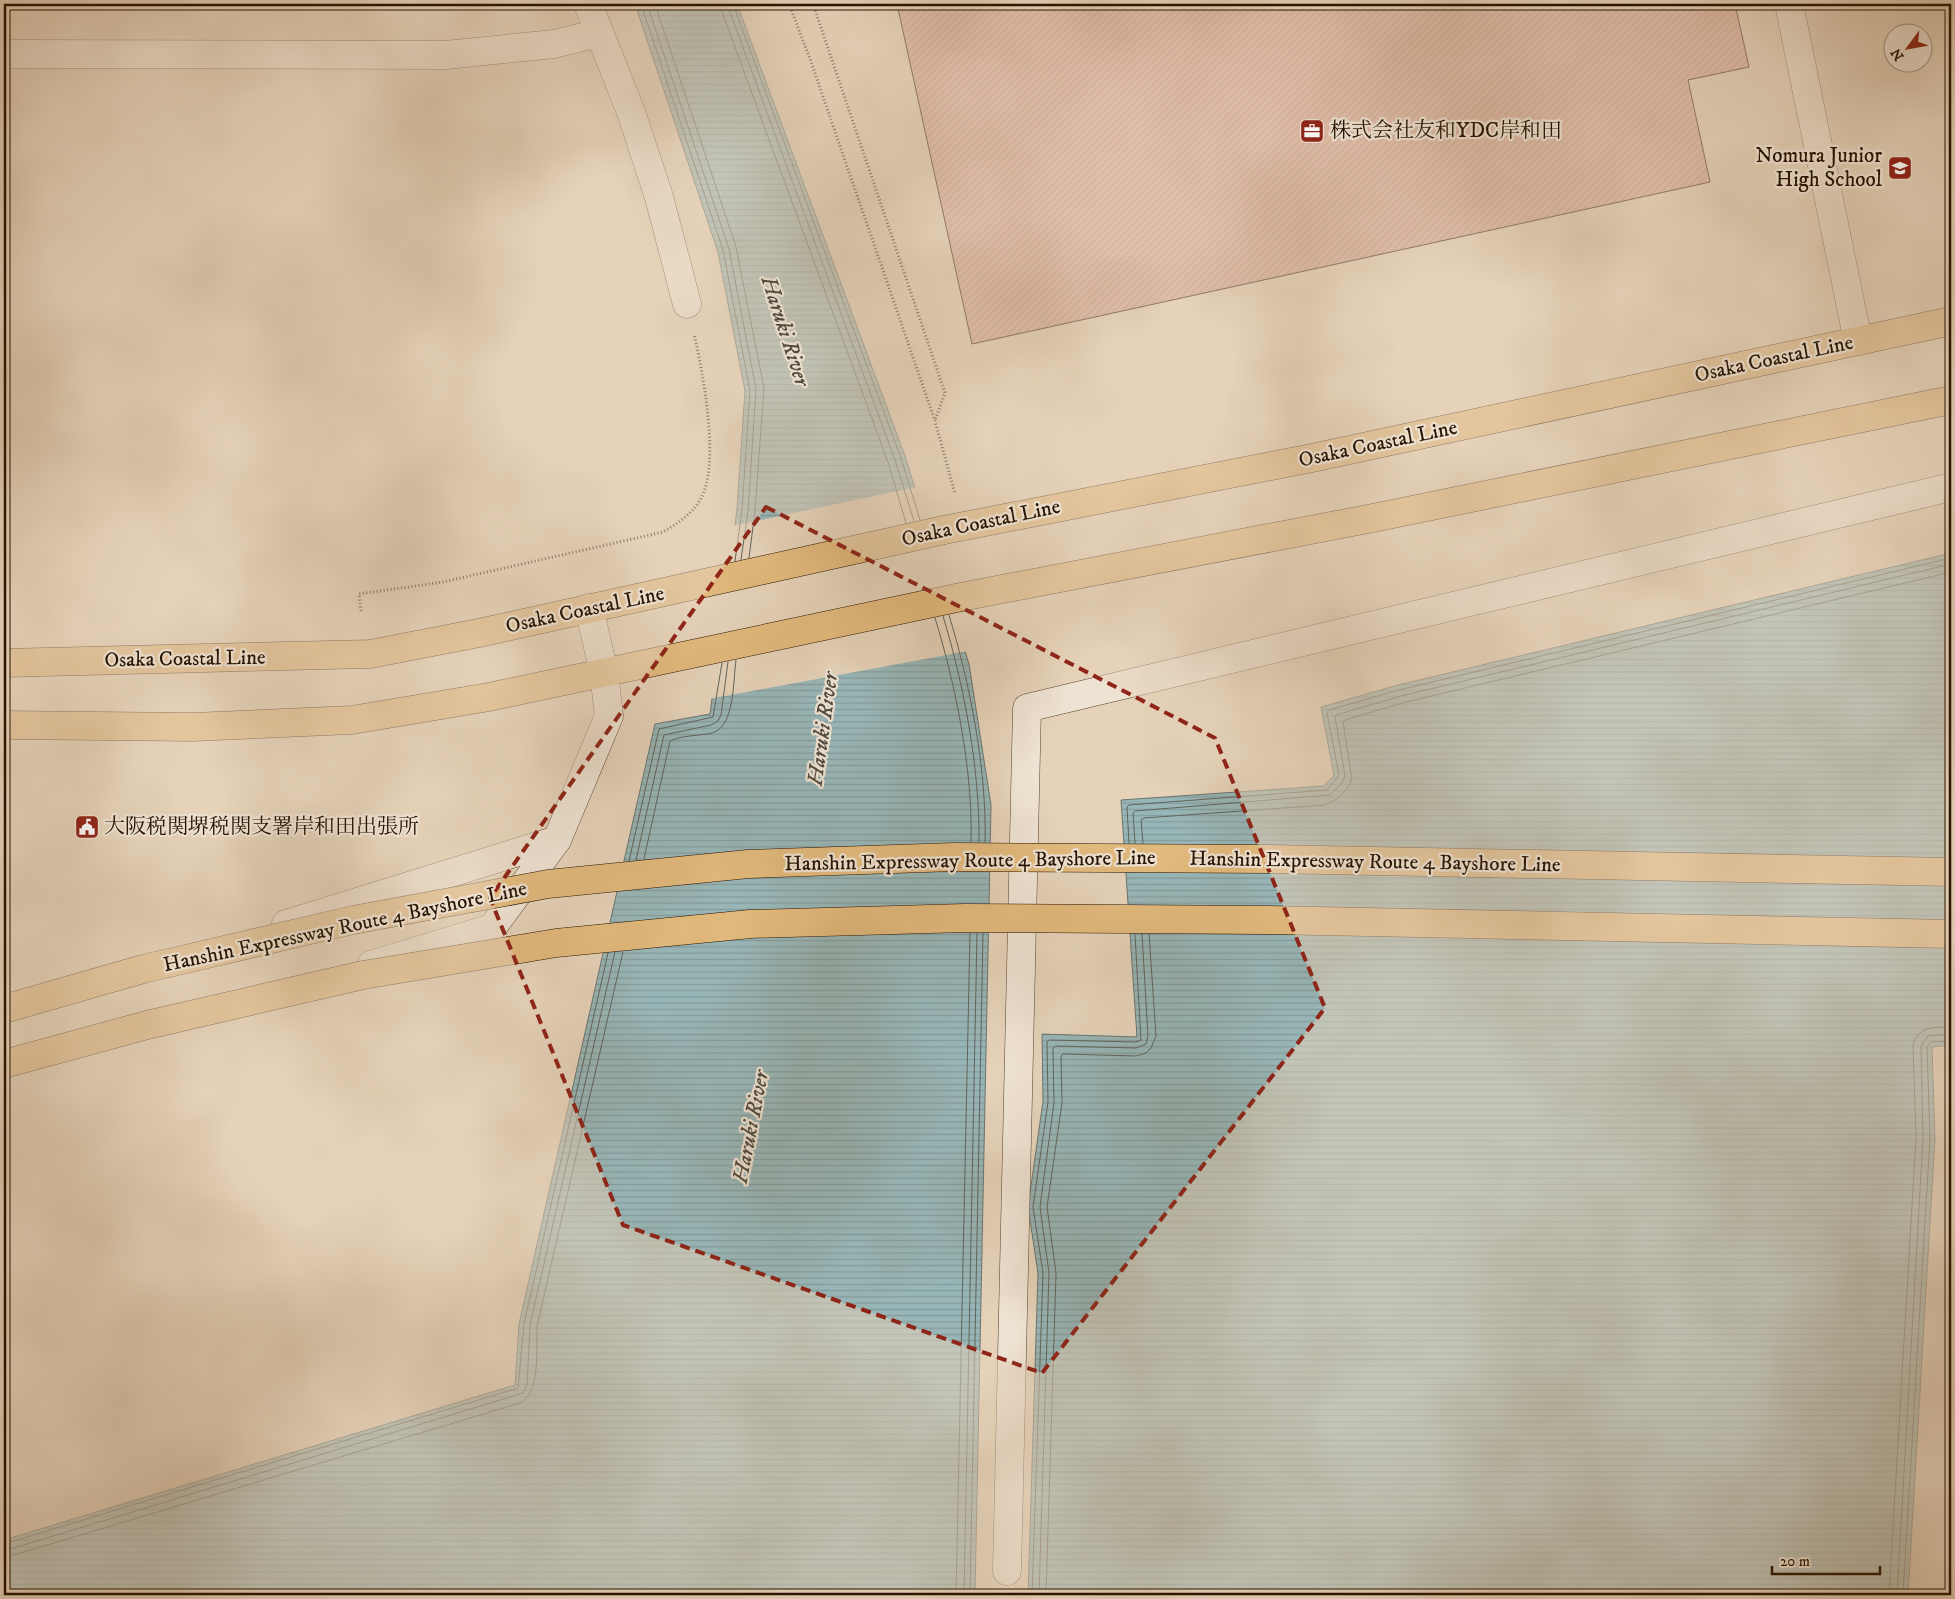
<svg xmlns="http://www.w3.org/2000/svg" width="1955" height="1599" viewBox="0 0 1955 1599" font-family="'IM FELL DW Pica','Noto Serif JP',serif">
  <defs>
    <pattern id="water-rules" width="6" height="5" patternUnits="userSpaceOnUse" patternTransform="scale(1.25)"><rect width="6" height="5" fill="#98b6b7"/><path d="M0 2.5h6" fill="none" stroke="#839b9c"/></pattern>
    <pattern id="building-hatch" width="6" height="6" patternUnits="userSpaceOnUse" patternTransform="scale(1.25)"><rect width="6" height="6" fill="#dba697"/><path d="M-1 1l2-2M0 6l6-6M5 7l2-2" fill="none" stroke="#bc8e80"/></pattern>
  </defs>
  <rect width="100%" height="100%" fill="#e5d2b9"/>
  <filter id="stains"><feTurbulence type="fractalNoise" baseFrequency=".004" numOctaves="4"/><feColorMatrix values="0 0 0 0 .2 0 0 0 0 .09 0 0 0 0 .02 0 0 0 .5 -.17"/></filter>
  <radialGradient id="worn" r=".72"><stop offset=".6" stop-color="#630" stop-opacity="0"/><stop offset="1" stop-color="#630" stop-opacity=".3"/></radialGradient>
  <g fill="url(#water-rules)" stroke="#6b746e">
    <path d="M 635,4 L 737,4 L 905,456 L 969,664 L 991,805 L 975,1595 L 4,1595 L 4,1540 L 515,1385 L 519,1324 L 655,724 L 710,714 L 737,509 L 745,391 L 718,252 Z"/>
    <path d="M 1951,553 L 1951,1045 L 1932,1047 L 1935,1138 L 1908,1595 L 1028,1595 L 1038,1273 L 1028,1207 L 1043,1101 L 1042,1034 L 1137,1037 L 1121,800 L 1324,786 L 1334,775 L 1321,707 L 1398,685 Z"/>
  </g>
  <path fill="#e5d2b9" d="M 917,487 L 968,651 L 709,699 L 732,526 Z"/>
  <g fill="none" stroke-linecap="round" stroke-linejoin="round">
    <g stroke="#60645c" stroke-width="1">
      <path d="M 641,4 L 723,250 L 750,390 L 742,510 L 735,561"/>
      <path d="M 647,4 L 729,249 L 756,389 L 748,511 L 741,560"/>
      <path d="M 655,4 L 736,247 L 764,388 L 755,511 L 749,558"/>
      <path d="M 719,4 L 888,462 L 906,523"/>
      <path d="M 727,4 L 895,460 L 914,521"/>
      <path d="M 733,4 L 901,458 L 920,520"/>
      <path d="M 949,615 C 970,684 987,770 985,842"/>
      <path d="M 943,616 C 964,685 980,770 979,842"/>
      <path d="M 935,618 C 956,686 973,771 971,842"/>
      <path d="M 1129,843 L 1127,807 L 1129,805 L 1327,790 L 1339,775 L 1327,713 L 1329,710 L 1399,690 L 1951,558"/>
      <path d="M 1135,843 L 1133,813 L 1135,811 L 1330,795 L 1342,783 L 1345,776 L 1335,717 L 1336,715 L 1401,696 L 1951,564"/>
      <path d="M 1143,843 L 1141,820 L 1144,818 L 1325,805 L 1337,799 L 1349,786 L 1352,779 L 1343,722 L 1345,720 L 1402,703 L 1951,572"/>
      <path d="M 644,859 L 670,741 C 682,735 699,736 712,733 C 735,727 733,680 736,660"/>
      <path d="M 636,860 L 664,735 L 711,725 L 718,721 L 721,715 L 728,662"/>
      <path d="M 629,861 L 659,729 L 713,717 L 722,663"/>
      <path d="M 4,1544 L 518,1388 L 524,1324 L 608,953"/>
      <path d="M 4,1551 L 523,1393 L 527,1385 L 530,1325 L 615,952"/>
      <path d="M 4,1558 L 520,1403 C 541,1394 536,1347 537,1326 L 623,952"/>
      <path d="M 956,1595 L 970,933"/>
      <path d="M 964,1595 L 977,933"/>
      <path d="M 970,1595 L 983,933"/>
      <path d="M 1032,1595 L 1043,1273 L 1033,1207 L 1048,1102 L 1047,1042 L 1049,1040 L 1136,1042 L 1141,1040 L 1135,934"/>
      <path d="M 1039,1595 L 1049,1273 L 1040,1207 L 1054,1103 L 1053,1048 L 1056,1046 L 1136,1048 L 1146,1044 L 1148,1036 L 1142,934"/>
      <path d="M 1046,1595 L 1056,1273 L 1047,1207 L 1062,1103 L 1061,1056 L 1063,1054 L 1136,1056 L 1146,1053 L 1151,1048 L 1156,1036 L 1149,934"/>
      <path d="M 1889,1595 L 1916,1138 L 1913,1045 C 1918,1026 1935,1027 1951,1027"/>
      <path d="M 1897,1595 L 1923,1138 L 1921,1046 L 1928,1036 L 1951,1034"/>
      <path d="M 1903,1595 L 1930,1138 L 1927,1047 L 1931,1042 L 1951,1041"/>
    </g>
  </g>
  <path fill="url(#building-hatch)" stroke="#271200" d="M 897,4 L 1735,4 L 1749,67 L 1688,80 L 1710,182 L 972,344 Z"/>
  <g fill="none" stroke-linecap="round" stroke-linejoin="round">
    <defs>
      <g id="minor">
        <path d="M 588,4 L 631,112 L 659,197 L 687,304"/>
        <path d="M 1789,4 L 1858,341"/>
        <path d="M 4,54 L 446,55 L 554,44 L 599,33"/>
        <path d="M 286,924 L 557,840"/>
        <path d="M 371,965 L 492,928 L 557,840 L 609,716 L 604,673 L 589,608"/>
        <path d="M 1007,1571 L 1027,708 L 1951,487"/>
      </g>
      <g id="primary">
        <path d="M 4,663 L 370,654 L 479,633 L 944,530 L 1312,458 L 1951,321"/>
        <path d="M 4,725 L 193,727 L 352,720 L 489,697 L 961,597 L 1373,518 L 1951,400"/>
      </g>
    </defs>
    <use href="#minor" stroke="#56422e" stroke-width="29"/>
    <use href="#primary" stroke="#271200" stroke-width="29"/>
    <g stroke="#271200" stroke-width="3" stroke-dasharray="1 2.5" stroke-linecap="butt">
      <path d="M 789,4 L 810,59 L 935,421 L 955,494"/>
      <path d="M 813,4 L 945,393 L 935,420"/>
      <path d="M 361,611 L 359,594 L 443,582 L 663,532 C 678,523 691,515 700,500 C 721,467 703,372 694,334"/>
    </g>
    <use href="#minor" stroke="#eee2d2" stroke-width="28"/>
    <use href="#primary" stroke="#e2b97c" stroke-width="28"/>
    <defs>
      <g id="motorway-bridge">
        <path d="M 4,1009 L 143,969 L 353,920 L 548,884 L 748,864 L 954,857 L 1268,859 L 1951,872"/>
        <path d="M 4,1064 L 147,1025 L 363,975 L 556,943 L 750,924 L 965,918 L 1266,920 L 1951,934"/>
      </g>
    </defs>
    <use href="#motorway-bridge" stroke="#271200" stroke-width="29" stroke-linecap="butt"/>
    <use href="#motorway-bridge" stroke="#e2b97c" stroke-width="28"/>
  </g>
  <path d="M0 0H1955V1599H0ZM 766,507 L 1215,738 L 1325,1008 L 1042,1373 L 623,1225 L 490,898 Z" fill="#e5d2b9" fill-opacity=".55" fill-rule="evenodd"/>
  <path fill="none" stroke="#8f2418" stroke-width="4" stroke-dasharray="10 6" stroke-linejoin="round" d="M 766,507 L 1215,738 L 1325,1008 L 1042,1373 L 623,1225 L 490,898 Z"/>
  <defs>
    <symbol id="office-square" viewBox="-11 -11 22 22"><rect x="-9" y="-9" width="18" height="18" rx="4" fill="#8f2418" stroke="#eee2d2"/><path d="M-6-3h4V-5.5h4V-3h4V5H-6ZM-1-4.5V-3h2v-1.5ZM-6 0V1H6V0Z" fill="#fff"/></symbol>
    <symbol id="school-square" viewBox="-11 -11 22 22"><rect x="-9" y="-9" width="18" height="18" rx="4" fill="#8f2418" stroke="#eee2d2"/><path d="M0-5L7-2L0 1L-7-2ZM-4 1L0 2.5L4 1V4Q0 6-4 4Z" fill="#fff"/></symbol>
    <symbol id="civic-square" viewBox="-11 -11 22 22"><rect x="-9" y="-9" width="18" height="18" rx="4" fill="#8f2418" stroke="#eee2d2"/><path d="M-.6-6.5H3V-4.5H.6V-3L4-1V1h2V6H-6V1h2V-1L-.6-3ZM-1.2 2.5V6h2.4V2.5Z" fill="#fff"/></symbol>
  </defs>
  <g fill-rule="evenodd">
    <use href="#office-square" x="1298" y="117" width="28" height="28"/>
    <use href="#school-square" x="1886" y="154" width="28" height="28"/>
    <use href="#civic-square" x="73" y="813" width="28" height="28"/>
  </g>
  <g text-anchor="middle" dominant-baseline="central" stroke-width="4.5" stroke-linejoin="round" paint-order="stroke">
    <g font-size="21" fill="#271200" stroke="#eee2d2" text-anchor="start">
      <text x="1330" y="131">株式会社友和YDC岸和田</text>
      <text x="1882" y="156" text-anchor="end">Nomura Junior<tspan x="1882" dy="24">High School</tspan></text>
      <text x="104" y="827">大阪税関堺税関支署岸和田出張所</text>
    </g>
    <g font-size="21" fill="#271200" stroke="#eee2d2">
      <text transform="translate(1774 359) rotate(-12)">Osaka Coastal Line</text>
      <text transform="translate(1378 444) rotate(-12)">Osaka Coastal Line</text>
      <text transform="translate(981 523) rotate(-12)">Osaka Coastal Line</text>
      <text transform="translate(585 610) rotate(-12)">Osaka Coastal Line</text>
      <text transform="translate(185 659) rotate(-1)">Osaka Coastal Line</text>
      <text transform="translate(970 861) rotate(-1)">Hanshin Expressway Route 4 Bayshore Line</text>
      <text transform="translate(1375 862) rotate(1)">Hanshin Expressway Route 4 Bayshore Line</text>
      <text transform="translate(345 927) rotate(-12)">Hanshin Expressway Route 4 Bayshore Line</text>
    </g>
    <g font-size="22" font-style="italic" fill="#4f4b40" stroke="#eee2d2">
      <text transform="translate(785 331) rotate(72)">Haruki River</text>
      <text transform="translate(823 729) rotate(-82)">Haruki River</text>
      <text transform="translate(751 1127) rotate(-79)">Haruki River</text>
    </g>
  </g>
  <rect width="1955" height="1599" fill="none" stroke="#e5d2b9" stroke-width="20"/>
  <rect x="5" y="5" width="1945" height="1589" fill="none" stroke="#271200" stroke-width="2.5"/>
  <rect x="10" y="10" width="1935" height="1579" fill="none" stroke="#271200"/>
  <g transform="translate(1908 48) rotate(238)"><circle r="24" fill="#eee2d2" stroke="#9e8f7e"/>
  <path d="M0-4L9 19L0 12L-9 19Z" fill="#8f2418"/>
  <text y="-8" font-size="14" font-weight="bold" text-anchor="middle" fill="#271200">N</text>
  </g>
  <path d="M1772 1566v8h108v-8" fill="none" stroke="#271200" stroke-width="2.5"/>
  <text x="1780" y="1566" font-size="15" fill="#271200" stroke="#eee2d2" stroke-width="4" paint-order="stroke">20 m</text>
  <rect width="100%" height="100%" filter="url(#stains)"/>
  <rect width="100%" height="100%" fill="url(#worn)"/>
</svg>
